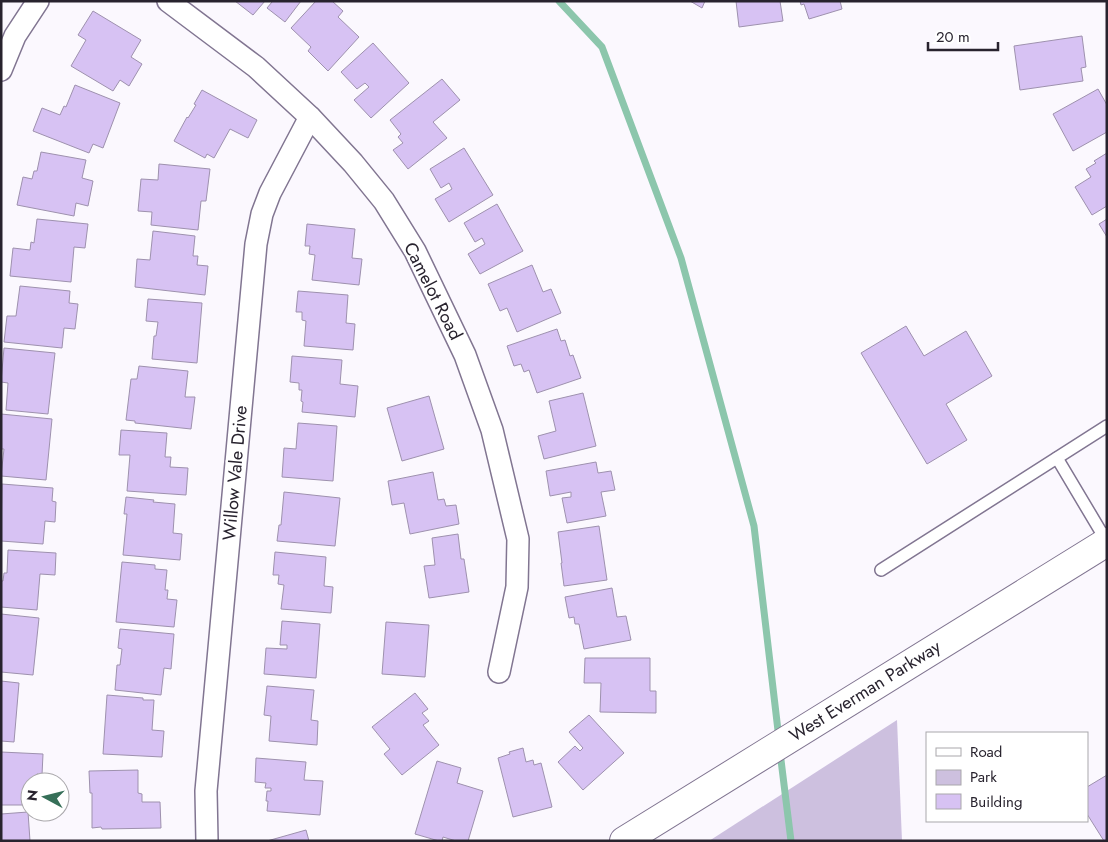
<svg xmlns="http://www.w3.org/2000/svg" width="1108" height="842" viewBox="0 0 1108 842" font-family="Jost,sans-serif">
  <rect width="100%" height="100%" fill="#fbf8fe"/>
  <path fill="#cdc0df" d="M 897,720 L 902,841 L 709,841 Z"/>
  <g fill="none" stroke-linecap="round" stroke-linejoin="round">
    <g stroke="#8cc6ac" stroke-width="7">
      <path d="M 559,1 L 602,47 L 681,258 L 754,526 L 779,739"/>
      <path d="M 780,752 L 791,841"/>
    </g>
  </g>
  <g fill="#d7c2f3" stroke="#9e91ae">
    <path d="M 235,1 L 265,1 L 253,15 Z"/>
    <path d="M 270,1 L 301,1 L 285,22 L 267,8 L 272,2 Z"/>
    <path d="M 316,1 L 332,1 L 343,11 L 338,17 L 359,37 L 328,71 L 308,51 L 311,47 L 291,28 Z"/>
    <path d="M 690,1 L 705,1 L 702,8 Z"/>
    <path d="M 736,1 L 780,1 L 783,21 L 739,27 Z"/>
    <path d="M 800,1 L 840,1 L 842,9 L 809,19 L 804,4 L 801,5 Z"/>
    <path d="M 93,11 L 141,40 L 131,57 L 142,64 L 129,86 L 120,80 L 113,91 L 71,66 L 86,40 L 78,35 Z"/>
    <path d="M 1082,36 L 1086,67 L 1081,68 L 1083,81 L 1020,90 L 1014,46 Z"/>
    <path d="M 373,43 L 409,83 L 371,118 L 354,100 L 369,87 L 365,83 L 357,89 L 341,72 Z"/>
    <path d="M 442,79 L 460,100 L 433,122 L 447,138 L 408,169 L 393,150 L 403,143 L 398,137 L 401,134 L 390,120 Z"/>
    <path d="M 75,85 L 120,103 L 103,148 L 93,144 L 89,153 L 33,131 L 42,108 L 60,115 L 64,106 L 66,107 Z"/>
    <path d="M 1098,89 L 1107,105 L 1107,132 L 1073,151 L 1053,114 Z"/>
    <path d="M 202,90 L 257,120 L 248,138 L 230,129 L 214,158 L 207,154 L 205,158 L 174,141 L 187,117 L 188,118 L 196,105 L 194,104 Z"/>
    <path d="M 464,148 L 493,195 L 449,222 L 435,199 L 452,189 L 449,183 L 441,188 L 430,169 Z"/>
    <path d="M 41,152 L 86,160 L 82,178 L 93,181 L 88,206 L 76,203 L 74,216 L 17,205 L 23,177 L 32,179 L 34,171 L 37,171 Z"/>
    <path d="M 1107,153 L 1107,206 L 1092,215 L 1075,187 L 1091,177 L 1086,169 L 1096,163 L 1094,161 Z"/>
    <path d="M 159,164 L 210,169 L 206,201 L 201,201 L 198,230 L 151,225 L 152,212 L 138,211 L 141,179 L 158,180 Z"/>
    <path d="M 497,204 L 523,251 L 480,274 L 468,254 L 485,244 L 482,238 L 475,242 L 464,223 Z"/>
    <path d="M 37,219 L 88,224 L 85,248 L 74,247 L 71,282 L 10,276 L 13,248 L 30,250 L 31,242 L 34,243 Z"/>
    <path d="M 1107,219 L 1107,237 L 1099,224 Z"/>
    <path d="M 307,224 L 355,229 L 352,258 L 362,259 L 359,285 L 312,280 L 315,255 L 309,254 L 310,246 L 305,246 Z"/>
    <path d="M 153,231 L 195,236 L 193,256 L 198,256 L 197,265 L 208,266 L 205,295 L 135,287 L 137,259 L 150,260 Z"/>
    <path d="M 532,265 L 543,292 L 551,289 L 561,313 L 517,332 L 507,308 L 500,311 L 488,284 Z"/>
    <path d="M 20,286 L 70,291 L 69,303 L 78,304 L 75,329 L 64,328 L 62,348 L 4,342 L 7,316 L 16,316 Z"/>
    <path d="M 298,291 L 348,295 L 346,323 L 355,324 L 353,350 L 304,346 L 306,321 L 302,320 L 302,312 L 296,312 Z"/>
    <path d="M 148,299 L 202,303 L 197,363 L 152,359 L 154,336 L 156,336 L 158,322 L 146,321 Z"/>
    <path d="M 906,326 L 924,356 L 966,331 L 992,376 L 946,404 L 967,440 L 927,464 L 861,353 Z"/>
    <path d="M 557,329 L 561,341 L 565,340 L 570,356 L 573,355 L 581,378 L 537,393 L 529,370 L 524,372 L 521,364 L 514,366 L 507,346 Z"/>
    <path d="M 4,348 L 55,353 L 48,414 L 6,410 L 8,383 L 1,382 Z"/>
    <path d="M 292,356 L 342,360 L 340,384 L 358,386 L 355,417 L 302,412 L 303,402 L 301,401 L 302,390 L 299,390 L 299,383 L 290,382 Z"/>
    <path d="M 139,366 L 188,371 L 185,397 L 195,397 L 191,429 L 135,423 L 135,421 L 126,420 L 131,379 L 137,379 Z"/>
    <path d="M 583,393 L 596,446 L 544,459 L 538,436 L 556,431 L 549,401 Z"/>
    <path d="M 429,396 L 444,449 L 402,461 L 387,408 Z"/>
    <path d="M 1,414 L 52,419 L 46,480 L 1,476 L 4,449 L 1,449 Z"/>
    <path d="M 298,423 L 337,426 L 333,481 L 282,477 L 284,448 L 296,449 Z"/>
    <path d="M 121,430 L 167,433 L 165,457 L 171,457 L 170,467 L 188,468 L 186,495 L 127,491 L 130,455 L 119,455 Z"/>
    <path d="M 596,462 L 598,473 L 611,471 L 615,490 L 601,492 L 606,516 L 567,523 L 562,498 L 571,497 L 571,492 L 550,496 L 546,471 Z"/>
    <path d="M 433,472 L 438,500 L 444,499 L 446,506 L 456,505 L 459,524 L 410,534 L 404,503 L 392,505 L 388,481 Z"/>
    <path d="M 2,484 L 53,488 L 52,501 L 56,502 L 55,522 L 45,521 L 43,544 L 1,541 Z"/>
    <path d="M 284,492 L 340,498 L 335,546 L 277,541 L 279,525 L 281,525 Z"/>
    <path d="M 126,497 L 154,500 L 153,502 L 175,504 L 173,533 L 182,534 L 180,560 L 123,555 L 127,514 L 124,514 Z"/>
    <path d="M 599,526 L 607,580 L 564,586 L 561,563 L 562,563 L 558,532 Z"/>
    <path d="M 458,534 L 461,559 L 464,559 L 469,592 L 429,598 L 424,566 L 435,565 L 432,538 Z"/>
    <path d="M 8,550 L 56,553 L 55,575 L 40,574 L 37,610 L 1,607 L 1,581 L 3,581 L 4,573 L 7,573 Z"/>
    <path d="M 275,552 L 326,557 L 324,586 L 333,587 L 331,613 L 281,609 L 284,585 L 278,584 L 279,575 L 273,575 Z"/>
    <path d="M 122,562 L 155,565 L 155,569 L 167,570 L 165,590 L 168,590 L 167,599 L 177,600 L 174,627 L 116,622 Z"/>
    <path d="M 612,588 L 617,617 L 626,616 L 631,640 L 584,649 L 579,624 L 575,624 L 574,617 L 569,618 L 565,597 Z"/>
    <path d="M 1,614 L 39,618 L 33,675 L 1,672 Z"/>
    <path d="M 282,621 L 320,624 L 316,678 L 264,674 L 266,648 L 287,649 L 287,645 L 280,645 Z"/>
    <path d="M 386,622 L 429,625 L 425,677 L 382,674 Z"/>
    <path d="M 120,629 L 174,634 L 171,669 L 164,668 L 161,695 L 115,690 L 117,665 L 120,665 L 122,649 L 118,648 Z"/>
    <path d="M 585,658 L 650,658 L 650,691 L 656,691 L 656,713 L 600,712 L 601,683 L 584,683 Z"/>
    <path d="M 1,681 L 19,683 L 14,742 L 1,741 Z"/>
    <path d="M 267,686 L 314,690 L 311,720 L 318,721 L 317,745 L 269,741 L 271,716 L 264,715 Z"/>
    <path d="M 415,693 L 428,709 L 422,713 L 429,721 L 423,725 L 439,745 L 402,775 L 384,754 L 390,749 L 372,727 Z"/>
    <path d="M 107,695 L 143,698 L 143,700 L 154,700 L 152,730 L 164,731 L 162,757 L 103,754 Z"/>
    <path d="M 589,715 L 624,753 L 583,790 L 558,762 L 575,746 L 580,751 L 583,748 L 569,732 Z"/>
    <path d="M 523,748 L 526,762 L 533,760 L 534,765 L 541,763 L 552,807 L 513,817 L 498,758 L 510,754 L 509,752 Z"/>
    <path d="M 1,752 L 43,754 L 42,775 L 37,774 L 37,782 L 30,782 L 30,797 L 28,797 L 27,805 L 1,805 Z"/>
    <path d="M 256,758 L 306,762 L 304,780 L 323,781 L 320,815 L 267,811 L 268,801 L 266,801 L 267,791 L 271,791 L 271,788 L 265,788 L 266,783 L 255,782 Z"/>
    <path d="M 437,761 L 461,768 L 457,783 L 483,791 L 468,841 L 456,841 L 443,837 L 442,841 L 439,841 L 415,834 Z"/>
    <path d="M 138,770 L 138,793 L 142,794 L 142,802 L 160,802 L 161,828 L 102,829 L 101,827 L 92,828 L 92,793 L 90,793 L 89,771 Z"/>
    <path d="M 1107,775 L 1107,841 L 1104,841 L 1087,814 L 1087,787 Z"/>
    <path d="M 28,812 L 30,841 L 1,841 L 1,814 Z"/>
    <path d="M 306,830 L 309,841 L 267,841 Z"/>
  </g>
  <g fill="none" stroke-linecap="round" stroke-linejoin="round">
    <defs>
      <g id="lane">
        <path d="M 1057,458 L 1107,542"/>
        <path d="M 881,570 L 1107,426"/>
      </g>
      <g id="street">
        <path d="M 168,1 L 256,67 L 310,117 L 353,163 L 384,201 L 415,251 L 465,355 L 492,430 L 518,539 L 517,587 L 499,672"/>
        <path d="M 1,70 L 15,36 L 38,1"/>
        <path d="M 207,841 L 206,791 L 256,244 L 262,214 L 270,193 L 310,117"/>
      </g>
      <path id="secondary" d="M 624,841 L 1107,542"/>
    </defs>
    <use href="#lane" stroke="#817591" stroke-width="14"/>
    <use href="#street" stroke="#817591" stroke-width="24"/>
    <use href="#secondary" stroke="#817591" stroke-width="30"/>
    <use href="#lane" stroke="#fff" stroke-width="11"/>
    <use href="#street" stroke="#fff" stroke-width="21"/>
    <use href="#secondary" stroke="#fff" stroke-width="28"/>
  </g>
  <g text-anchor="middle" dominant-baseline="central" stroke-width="4.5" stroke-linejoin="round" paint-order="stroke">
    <g font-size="18" fill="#28232e" stroke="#fff">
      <text transform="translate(433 291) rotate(63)">Camelot Road</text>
      <text transform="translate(235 473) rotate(-85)">Willow Vale Drive</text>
      <text transform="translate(865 691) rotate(-32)">West Everman Parkway</text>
    </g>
  </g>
  <rect width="1108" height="842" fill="none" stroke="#28232e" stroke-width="5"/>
  <rect x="926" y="732" width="162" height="90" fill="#ffffff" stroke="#a9a7ab"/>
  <rect x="936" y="748" width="25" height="8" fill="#ffffff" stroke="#a9a7ab"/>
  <text x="970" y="757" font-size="15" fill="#28232e">Road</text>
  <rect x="936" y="770" width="25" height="15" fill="#cdc0df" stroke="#a9a7ab"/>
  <text x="970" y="782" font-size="15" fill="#28232e">Park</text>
  <rect x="936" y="794" width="25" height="15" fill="#d7c2f3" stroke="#a9a7ab"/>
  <text x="970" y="807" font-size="15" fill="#28232e">Building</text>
  <g transform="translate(45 797) rotate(277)"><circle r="24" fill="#ffffff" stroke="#a9a7ab"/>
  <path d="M0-4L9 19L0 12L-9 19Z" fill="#366f58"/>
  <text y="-8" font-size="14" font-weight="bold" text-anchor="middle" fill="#28232e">N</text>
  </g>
  <path d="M928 42v8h70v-8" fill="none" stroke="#28232e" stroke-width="2.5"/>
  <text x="936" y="42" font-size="15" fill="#28232e" stroke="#ffffff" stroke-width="4" paint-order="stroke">20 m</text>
</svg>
